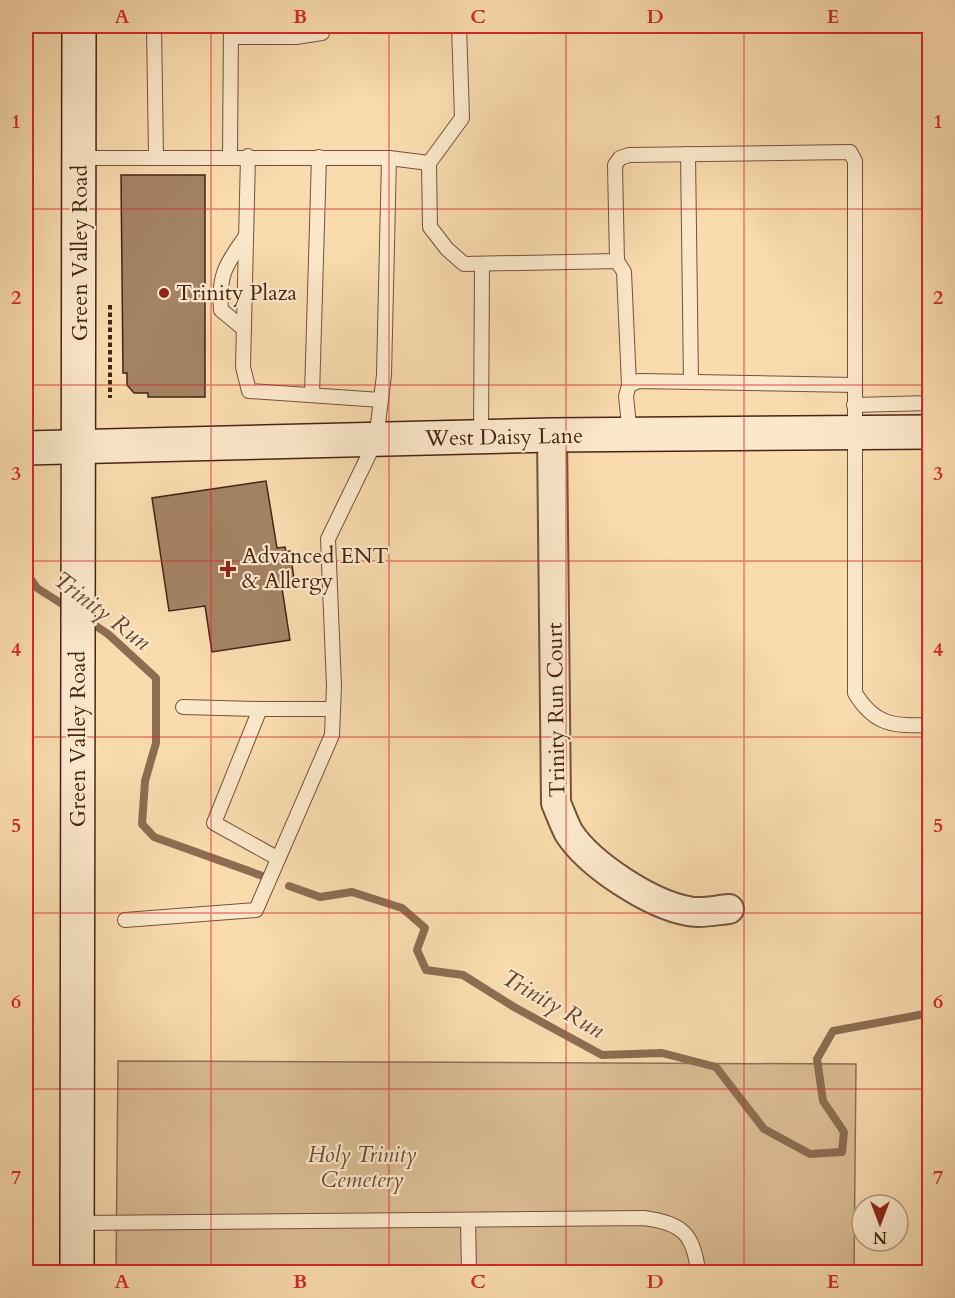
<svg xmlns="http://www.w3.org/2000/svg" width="955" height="1298" viewBox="0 0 955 1298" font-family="Cardo,serif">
  <rect width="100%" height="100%" fill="#f9dbae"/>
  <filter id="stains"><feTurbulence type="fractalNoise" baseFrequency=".00333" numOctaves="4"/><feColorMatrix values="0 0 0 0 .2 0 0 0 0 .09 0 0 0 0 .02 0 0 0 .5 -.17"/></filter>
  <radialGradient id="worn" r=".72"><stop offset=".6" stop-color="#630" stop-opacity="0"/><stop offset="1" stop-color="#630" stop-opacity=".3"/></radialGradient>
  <path fill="#dbbc94" stroke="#917054" stroke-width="1.5" d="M 118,1061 L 856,1064 L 854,1272 L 116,1272 Z"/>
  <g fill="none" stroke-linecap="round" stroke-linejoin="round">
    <g stroke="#8d6d52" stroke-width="8">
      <path d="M 26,572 L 37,588 L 70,609"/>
      <path d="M 87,620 L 108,634 L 156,678 L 156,743 L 145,781 L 142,824 L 154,837 L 271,879"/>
      <path d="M 289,886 L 320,897 L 352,892 L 402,908 L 425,928 L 417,950 L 426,970 L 463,975 L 514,1007 L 602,1055 L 662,1053 L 716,1067 L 764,1129 L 810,1154 L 842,1152 L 844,1132 L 823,1101 L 817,1059 L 833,1031 L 930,1013"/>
    </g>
  </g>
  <g fill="#a48365" stroke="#472415" stroke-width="1.5">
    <path d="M 121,175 L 205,175 L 205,397 L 148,397 L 148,393 L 134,393 L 127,385 L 127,373 L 123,373 Z"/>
    <path d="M 266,481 L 277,548 L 285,547 L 286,552 L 290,551 L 295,586 L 282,588 L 290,640 L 212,652 L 205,606 L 169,611 L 152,498 Z"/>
  </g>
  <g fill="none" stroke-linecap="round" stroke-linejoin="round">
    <defs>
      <g id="lane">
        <path d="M 154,26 L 156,157"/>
        <path d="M 231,37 L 296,37 L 296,26"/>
        <path d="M 296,37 L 322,33"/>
        <path d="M 688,154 L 691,382"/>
        <path d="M 230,156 L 231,26"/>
        <path d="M 248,156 L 243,367 L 249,391 L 381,400"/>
        <path d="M 81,158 L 389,158 L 384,375 L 376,440 L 328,539 L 334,686 L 332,735 L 256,910 L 125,920"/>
        <path d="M 389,158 L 429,163 L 462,118 L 459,26"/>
        <path d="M 429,163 L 430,227 L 447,249 L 464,264 L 617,261 L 624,272 L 629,385"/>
        <path d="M 617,261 L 615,165 L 620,158 L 629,155 L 850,152 L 855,161 L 855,693 C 875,726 894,726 930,725"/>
        <path d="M 244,329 L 221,310 C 218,275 226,264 246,236"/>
        <path d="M 312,395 L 319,157"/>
        <path d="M 854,405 L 930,403"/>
        <path d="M 630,435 L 626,396 L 629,385 L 639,381 L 854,385"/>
        <path d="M 481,437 L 482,265"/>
        <path d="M 183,707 L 260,709"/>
        <path d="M 277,858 L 214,823 L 260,709 L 333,709"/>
        <path d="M 468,1220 L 469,1272"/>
        <path d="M 77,1223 L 644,1218 C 681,1223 694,1233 698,1272"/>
      </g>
      <path id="street" d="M 552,435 L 556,803 C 560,812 564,824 569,833 C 590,865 650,904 688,911 C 700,914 717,910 729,909"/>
      <g id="secondary">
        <path d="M 26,448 L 552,435 L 930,432"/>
        <path d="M 77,1272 L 79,26"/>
      </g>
    </defs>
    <use href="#lane" stroke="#74523b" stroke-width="16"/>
    <use href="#street" stroke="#74523b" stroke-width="32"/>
    <use href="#secondary" stroke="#472415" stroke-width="36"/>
    <path stroke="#472415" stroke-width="4" stroke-dasharray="4.5 3" stroke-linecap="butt" d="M 110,305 L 110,398"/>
    <use href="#lane" stroke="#fbe8ca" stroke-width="14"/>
    <use href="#street" stroke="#fbe8ca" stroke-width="28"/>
    <use href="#secondary" stroke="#fbe8ca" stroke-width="33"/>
  </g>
  <path fill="none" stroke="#d62828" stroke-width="1.5" stroke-opacity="0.55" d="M 211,26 L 211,1272M 389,26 L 389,1272M 566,26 L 566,1272M 744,26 L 744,1272M 26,209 L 930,209M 26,385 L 930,385M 26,561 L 930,561M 26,737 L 930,737M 26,913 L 930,913M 26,1089 L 930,1089"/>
  <g fill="#8f2418" stroke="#fbe8ca" stroke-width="2">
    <circle cx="164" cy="293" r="6"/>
    <path d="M225 560h6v6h6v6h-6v6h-6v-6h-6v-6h6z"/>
  </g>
  <g text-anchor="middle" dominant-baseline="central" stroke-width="4.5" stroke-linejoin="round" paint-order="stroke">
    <g font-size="22" fill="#472415" stroke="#fbe8ca">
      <text transform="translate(80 253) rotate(-90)">Green Valley Road</text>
      <text transform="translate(504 437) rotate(-1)">West Daisy Lane</text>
      <text transform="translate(556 710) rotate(-91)">Trinity Run Court</text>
      <text transform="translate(78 739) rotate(-90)">Green Valley Road</text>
    </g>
    <g font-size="22" fill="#472415" stroke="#fbe8ca" text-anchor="start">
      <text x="176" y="293">Trinity Plaza</text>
      <text x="242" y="556">Advanced ENT<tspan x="242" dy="25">&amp; Allergy</tspan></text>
    </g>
    <g font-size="22" font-style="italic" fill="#6c4a35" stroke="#fbe8ca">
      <text x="362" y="1155">Holy Trinity<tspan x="362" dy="25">Cemetery</tspan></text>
    </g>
    <g font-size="24" font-style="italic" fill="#6a4833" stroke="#fbe8ca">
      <text transform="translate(102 611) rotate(37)">Trinity Run</text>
      <text transform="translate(553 1004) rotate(30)">Trinity Run</text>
    </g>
  </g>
  <rect width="955" height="1298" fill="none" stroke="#f9dbae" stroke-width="66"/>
  <g transform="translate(880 1223) rotate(180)"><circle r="28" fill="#fbe8ca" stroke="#b39a82" stroke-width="1.5"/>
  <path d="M0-4.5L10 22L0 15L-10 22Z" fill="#8f2418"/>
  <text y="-9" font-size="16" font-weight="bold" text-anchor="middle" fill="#472415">N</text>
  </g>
  <rect x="33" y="33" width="889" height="1232" fill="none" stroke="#d62828" stroke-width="2"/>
  <g font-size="20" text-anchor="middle" font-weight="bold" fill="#d62828">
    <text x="122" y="23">A</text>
    <text x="300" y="23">B</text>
    <text x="478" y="23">C</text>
    <text x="655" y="23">D</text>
    <text x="833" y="23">E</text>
    <text x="16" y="128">1</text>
    <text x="938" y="128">1</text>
    <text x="16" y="304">2</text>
    <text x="938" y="304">2</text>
    <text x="16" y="480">3</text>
    <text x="938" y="480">3</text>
    <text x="16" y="656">4</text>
    <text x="938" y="656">4</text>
    <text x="16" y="832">5</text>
    <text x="938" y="832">5</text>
    <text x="16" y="1008">6</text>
    <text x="938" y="1008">6</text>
    <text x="16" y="1184">7</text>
    <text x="938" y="1184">7</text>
    <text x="122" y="1288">A</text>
    <text x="300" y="1288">B</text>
    <text x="478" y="1288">C</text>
    <text x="655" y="1288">D</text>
    <text x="833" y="1288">E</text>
  </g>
  <rect width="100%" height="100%" filter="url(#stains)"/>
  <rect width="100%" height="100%" fill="url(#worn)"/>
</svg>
